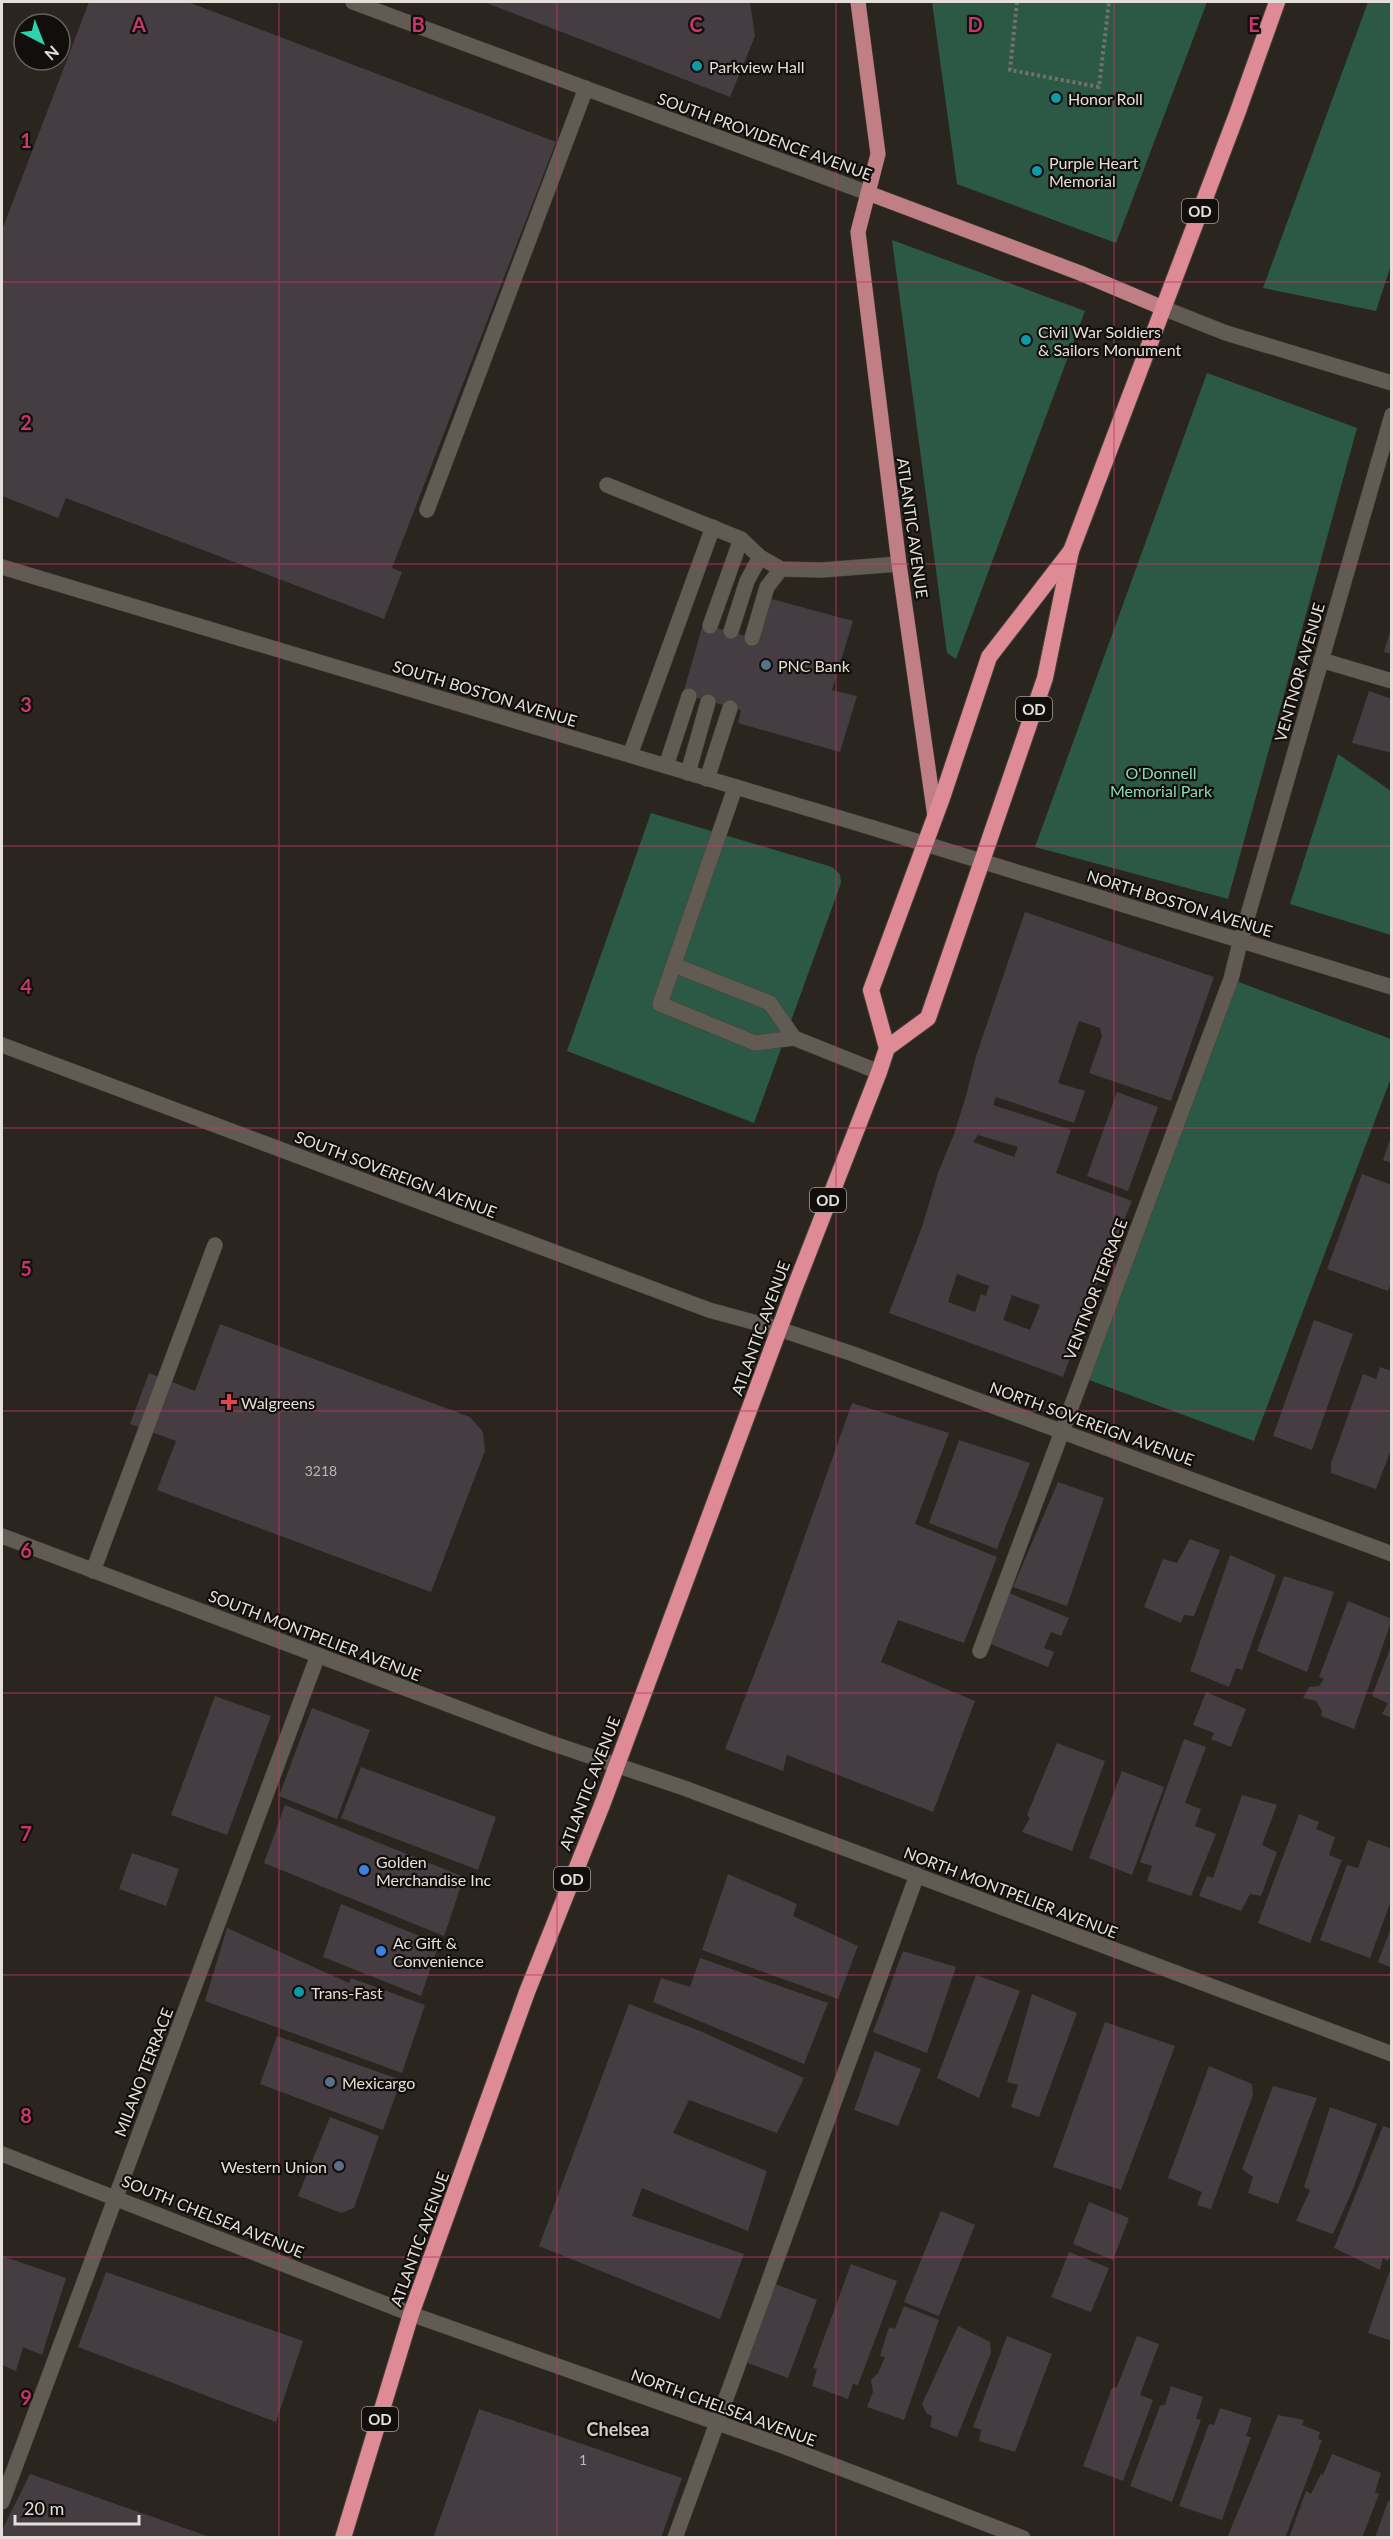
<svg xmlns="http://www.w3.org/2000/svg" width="1393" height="2539" viewBox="0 0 1393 2539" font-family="Lato,sans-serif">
  <rect width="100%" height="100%" fill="#2a251e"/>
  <g fill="#2c5945">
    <path d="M 932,2 L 1207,2 L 1116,243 L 957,184 Z"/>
    <path d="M 1368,2 L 1392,2 L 1392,262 L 1376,311 L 1263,288 Z"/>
    <path d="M 892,240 L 1085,311 L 956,659 L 947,653 Z"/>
    <path d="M 1207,373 L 1357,428 L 1228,899 L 1035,847 Z"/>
    <path d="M 1338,754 L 1391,791 L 1391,935 L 1290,904 Z"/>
    <path d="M 651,813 L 832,867 L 840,874 L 841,883 L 754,1123 L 567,1051 Z"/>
    <path d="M 1231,979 L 1391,1039 L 1391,1078 L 1254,1441 L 1081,1377 Z"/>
  </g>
  <g fill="#463d43" fill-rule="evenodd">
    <path d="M 89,2 L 188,2 L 556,142 L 392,568 L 402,572 L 384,619 L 66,498 L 58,518 L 2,496 L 2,230 Z"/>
    <path d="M 484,2 L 750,2 L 755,36 L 730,97 Z"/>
    <path d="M 768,598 L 853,621 L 832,690 L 857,696 L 840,752 L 738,723 L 741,710 L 683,694 L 703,624 L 756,639 Z"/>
    <path d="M 1391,628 L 1392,628 L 1392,654 L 1384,652 Z"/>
    <path d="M 1369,691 L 1392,699 L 1392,753 L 1352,743 Z"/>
    <path d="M 1025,912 L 1214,977 L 1171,1101 L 1089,1073 L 1102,1036 L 1100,1028 L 1079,1021 L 1058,1083 L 1085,1091 L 1074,1123 L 996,1097 L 993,1105 L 1071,1130 L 1056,1173 L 1132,1201 L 1095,1289 L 1063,1377 L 889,1313 L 922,1227 L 938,1173 L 954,1134 L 966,1096 L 976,1056 ZM 978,1135 L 1018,1147 L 1014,1157 L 973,1142 ZM 957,1274 L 989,1286 L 986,1296 L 981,1294 L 975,1312 L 948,1302 ZM 1012,1295 L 1040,1305 L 1030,1330 L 1003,1320 Z"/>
    <path d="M 1117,1092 L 1158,1107 L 1128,1191 L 1087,1176 Z"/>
    <path d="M 1391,1137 L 1392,1137 L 1392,1163 L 1383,1160 Z"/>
    <path d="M 1362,1174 L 1392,1185 L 1392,1280 L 1388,1291 L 1327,1269 Z"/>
    <path d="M 1314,1320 L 1353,1334 L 1312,1450 L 1273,1436 Z"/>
    <path d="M 220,1324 L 470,1417 L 483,1432 L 485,1451 L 431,1592 L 157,1490 L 176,1441 L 130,1424 L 149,1373 L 195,1391 Z"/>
    <path d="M 1380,1367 L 1392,1371 L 1392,1447 L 1376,1489 L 1331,1473 L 1331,1463 L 1363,1374 L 1376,1379 Z"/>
    <path d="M 852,1403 L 949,1433 L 915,1524 L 997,1557 L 964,1643 L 898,1620 L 881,1662 L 975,1701 L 933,1812 L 787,1755 L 783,1771 L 725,1749 L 774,1623 Z"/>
    <path d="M 959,1440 L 1030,1463 L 997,1549 L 929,1523 Z"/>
    <path d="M 1058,1482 L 1104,1498 L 1067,1606 L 1013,1587 Z"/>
    <path d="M 1190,1539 L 1220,1550 L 1194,1616 L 1184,1615 L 1181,1623 L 1144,1607 L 1163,1559 L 1177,1563 Z"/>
    <path d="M 1230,1555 L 1276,1575 L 1242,1670 L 1236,1668 L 1229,1687 L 1190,1671 Z"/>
    <path d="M 1284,1576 L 1334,1592 L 1307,1672 L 1257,1651 Z"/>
    <path d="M 1009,1593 L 1069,1618 L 1061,1636 L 1051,1632 L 1044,1648 L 1054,1652 L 1048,1667 L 988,1643 Z"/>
    <path d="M 1348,1601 L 1392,1619 L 1354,1729 L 1321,1716 L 1322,1711 L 1316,1701 L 1303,1698 L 1309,1687 L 1319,1686 L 1324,1679 L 1319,1677 Z"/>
    <path d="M 1391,1646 L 1392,1646 L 1392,1718 L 1382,1714 L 1388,1703 L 1372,1696 Z"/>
    <path d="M 1206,1692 L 1246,1709 L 1231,1747 L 1211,1739 L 1214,1733 L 1193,1725 Z"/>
    <path d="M 215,1696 L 271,1716 L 227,1835 L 171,1815 Z"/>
    <path d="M 312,1708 L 370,1730 L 337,1819 L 279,1796 Z"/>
    <path d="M 1184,1739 L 1206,1747 L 1185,1803 L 1201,1809 L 1195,1826 L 1216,1834 L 1191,1896 L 1147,1881 L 1152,1866 L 1140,1862 Z"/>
    <path d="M 1057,1743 L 1105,1761 L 1072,1851 L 1022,1832 L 1030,1818 L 1027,1815 Z"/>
    <path d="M 361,1767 L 496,1817 L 478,1870 L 341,1818 Z"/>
    <path d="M 1122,1771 L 1164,1787 L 1132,1875 L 1089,1858 Z"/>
    <path d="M 1242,1795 L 1277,1805 L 1262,1845 L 1277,1852 L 1261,1896 L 1250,1894 L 1241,1911 L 1199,1896 L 1207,1876 L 1213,1878 Z"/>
    <path d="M 285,1805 L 464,1877 L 444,1936 L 264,1863 Z"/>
    <path d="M 1299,1814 L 1319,1822 L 1316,1829 L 1335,1837 L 1329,1855 L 1342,1860 L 1310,1943 L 1258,1923 Z"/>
    <path d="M 1368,1840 L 1390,1848 L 1392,1844 L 1392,1898 L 1370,1958 L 1320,1940 L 1347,1865 L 1358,1868 Z"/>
    <path d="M 132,1853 L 179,1869 L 166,1906 L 119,1889 Z"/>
    <path d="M 728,1874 L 797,1904 L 793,1916 L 858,1946 L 838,1999 L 702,1950 Z"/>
    <path d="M 341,1904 L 439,1944 L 421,1996 L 323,1957 Z"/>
    <path d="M 227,1928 L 349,1983 L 351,1978 L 425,2005 L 402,2073 L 205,2001 Z"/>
    <path d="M 1391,1928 L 1392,1928 L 1392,1968 L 1378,1962 Z"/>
    <path d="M 903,1951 L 956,1967 L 927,2053 L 873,2032 Z"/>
    <path d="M 700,1958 L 828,2003 L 804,2064 L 653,2002 L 661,1978 L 690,1987 Z"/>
    <path d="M 976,1975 L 1020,1991 L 979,2098 L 937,2078 Z"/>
    <path d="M 1032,1994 L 1077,2013 L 1039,2117 L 1011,2107 L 1018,2085 L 1007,2082 Z"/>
    <path d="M 629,2004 L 700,2031 L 804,2078 L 777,2133 L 689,2100 L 673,2133 L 767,2171 L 748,2231 L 642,2188 L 632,2216 L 744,2254 L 720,2319 L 539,2246 Z"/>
    <path d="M 1105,2022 L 1175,2046 L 1121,2190 L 1053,2167 Z"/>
    <path d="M 277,2036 L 401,2080 L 383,2130 L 260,2084 Z"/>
    <path d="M 875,2051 L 921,2069 L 898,2126 L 854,2110 Z"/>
    <path d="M 1209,2066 L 1252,2084 L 1253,2095 L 1211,2209 L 1197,2205 L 1202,2192 L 1168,2178 Z"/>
    <path d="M 1273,2086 L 1317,2098 L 1278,2204 L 1248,2193 L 1253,2177 L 1242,2169 Z"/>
    <path d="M 1330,2107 L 1377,2124 L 1353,2189 L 1333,2234 L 1296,2221 L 1310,2190 L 1304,2187 Z"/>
    <path d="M 330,2117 L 379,2136 L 354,2208 L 341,2213 L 298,2196 Z"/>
    <path d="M 1383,2126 L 1392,2129 L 1392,2251 L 1388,2261 L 1383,2258 L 1380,2270 L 1334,2248 Z"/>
    <path d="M 1089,2202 L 1129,2218 L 1113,2260 L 1073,2244 Z"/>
    <path d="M 941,2211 L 975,2225 L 939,2316 L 904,2302 Z"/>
    <path d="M 1069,2252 L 1109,2268 L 1091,2312 L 1051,2297 Z"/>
    <path d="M 2,2256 L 66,2278 L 42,2355 L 23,2347 L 16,2371 L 2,2365 Z"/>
    <path d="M 851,2264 L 897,2281 L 858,2385 L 853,2384 L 848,2399 L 812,2386 L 817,2369 L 813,2368 Z"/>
    <path d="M 1391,2267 L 1392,2267 L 1392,2341 L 1368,2333 Z"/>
    <path d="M 106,2272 L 303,2341 L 276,2422 L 78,2347 Z"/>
    <path d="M 773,2283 L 817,2300 L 788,2378 L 743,2361 Z"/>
    <path d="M 904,2306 L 939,2320 L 904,2420 L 867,2407 L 873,2392 L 871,2380 L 878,2373 L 885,2357 L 880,2356 L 889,2327 L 895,2329 Z"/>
    <path d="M 958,2326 L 990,2342 L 991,2353 L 957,2437 L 930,2427 L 932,2416 L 927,2414 L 922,2404 Z"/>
    <path d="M 1007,2336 L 1052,2354 L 1015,2452 L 979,2441 L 981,2430 L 973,2427 Z"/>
    <path d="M 1137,2336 L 1159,2344 L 1140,2395 L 1153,2400 L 1123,2481 L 1083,2466 L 1112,2388 L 1117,2387 Z"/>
    <path d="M 1171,2386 L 1203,2397 L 1196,2419 L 1201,2420 L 1172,2502 L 1130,2486 L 1160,2406 L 1165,2405 Z"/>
    <path d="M 1220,2408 L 1252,2418 L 1246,2436 L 1251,2437 L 1222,2520 L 1179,2506 L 1209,2424 L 1214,2425 Z"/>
    <path d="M 479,2409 L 682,2478 L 661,2538 L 433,2538 Z"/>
    <path d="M 1278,2415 L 1304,2420 L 1302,2425 L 1320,2432 L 1318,2439 L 1322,2440 L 1285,2538 L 1227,2538 Z"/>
    <path d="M 1332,2454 L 1381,2473 L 1375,2492 L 1379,2494 L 1362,2538 L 1289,2538 L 1306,2491 L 1311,2494 L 1321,2474 L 1323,2475 Z"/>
    <path d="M 30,2474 L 210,2537 L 210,2538 L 2,2538 L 2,2530 Z"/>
    <path d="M 1388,2501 L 1392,2502 L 1392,2538 L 1375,2538 Z"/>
  </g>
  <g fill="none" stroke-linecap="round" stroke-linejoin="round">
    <defs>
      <g id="service">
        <path d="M 607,485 L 741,539 L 760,557 L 781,569 L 822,570 L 899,564"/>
        <path d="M 427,510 L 586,88"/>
        <path d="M 710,626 L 741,539"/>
        <path d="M 731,631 L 747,581 L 760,557"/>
        <path d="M 752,638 L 767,587 L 781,569"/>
        <path d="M 1321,660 L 1392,681"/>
        <path d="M 630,755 L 713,527"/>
        <path d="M 666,766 L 689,696"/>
        <path d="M 688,773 L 708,702"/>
        <path d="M 707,779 L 730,708"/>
        <path d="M 735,788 L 660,1004 L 755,1043 L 794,1038 L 879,1072"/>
        <path d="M 674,965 L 770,1003 L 794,1038"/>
        <path d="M 93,1571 L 215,1245"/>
        <path d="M 980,1651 L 1231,979 L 1241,939"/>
        <path d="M 2,2502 L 318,1655"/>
        <path d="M 675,2538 L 917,1875"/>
      </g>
      <g id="minor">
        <path d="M 353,2 L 868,193"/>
        <path d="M 1163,308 L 1226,333 L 1392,383"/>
        <path d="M 2,567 L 873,828 L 1392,987"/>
        <path d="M 1241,939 L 1392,415"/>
        <path d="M 2,1045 L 709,1310 L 779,1329 L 853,1354 L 1392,1554"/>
        <path d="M 2,1536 L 545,1741 L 684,1788 L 1392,2054"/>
        <path d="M 2,2154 L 411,2314 L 783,2446 L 1023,2538"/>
      </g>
      <g id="primary">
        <path d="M 858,2 L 878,154 L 858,232 L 899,564 L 935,817"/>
        <path d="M 868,193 L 1080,273 L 1163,308"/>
      </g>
      <g id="trunk">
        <path d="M 887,1048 L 928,1018 L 1045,678 L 1071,551 L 1237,114 L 1277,2"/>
        <path d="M 343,2538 L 411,2314 L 527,1992 L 602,1805 L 793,1292 L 879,1072 L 887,1048 L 871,990 L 942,798 L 989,657 L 1071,551"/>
      </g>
    </defs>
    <use href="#service" stroke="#45403a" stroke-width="16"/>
    <use href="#minor" stroke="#45403a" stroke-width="16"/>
    <use href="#primary" stroke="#45403a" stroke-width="16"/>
    <use href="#trunk" stroke="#45403a" stroke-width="18"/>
    <path stroke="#74706a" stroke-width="4" stroke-dasharray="3 3" stroke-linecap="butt" d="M 1017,2 L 1010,70 L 1099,87 L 1109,2"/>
    <use href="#service" stroke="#625b53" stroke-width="15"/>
    <use href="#minor" stroke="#625b53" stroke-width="15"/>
    <use href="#primary" stroke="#bf7f85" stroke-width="15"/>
    <use href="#trunk" stroke="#de8b96" stroke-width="16"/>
  </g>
  <path fill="none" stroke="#c7366e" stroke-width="1.5" stroke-opacity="0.55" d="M 279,2 L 279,2538M 557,2 L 557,2538M 836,2 L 836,2538M 1114,2 L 1114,2538M 2,282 L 1392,282M 2,564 L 1392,564M 2,846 L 1392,846M 2,1128 L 1392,1128M 2,1411 L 1392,1411M 2,1693 L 1392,1693M 2,1975 L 1392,1975M 2,2257 L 1392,2257"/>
  <g fill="#0f9aa8" stroke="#110e0b" stroke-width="2">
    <circle cx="697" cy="66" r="6"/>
    <circle cx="1056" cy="98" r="6"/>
    <circle cx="1037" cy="171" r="6"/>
    <circle cx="1026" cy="340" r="6"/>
    <circle cx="299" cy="1992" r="6"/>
  </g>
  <g fill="#5c6f8a" stroke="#110e0b" stroke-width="2">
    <circle cx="766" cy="665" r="6"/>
    <circle cx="330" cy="2082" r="6"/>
    <circle cx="339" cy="2166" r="6"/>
  </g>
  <path fill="#e0444e" stroke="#110e0b" stroke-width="2" d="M226 1393h6v6h6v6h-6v6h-6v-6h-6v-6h6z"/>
  <g fill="#3f7fe0" stroke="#110e0b" stroke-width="2">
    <circle cx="364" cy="1870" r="6"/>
    <circle cx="381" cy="1951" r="6"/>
  </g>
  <g text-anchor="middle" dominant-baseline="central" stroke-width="4.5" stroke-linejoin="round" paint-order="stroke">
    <g font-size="14" fill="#bcb6b4">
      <text x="321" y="1470">3218</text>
      <text x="583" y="2459">1</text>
    </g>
    <g fill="#110e0b" stroke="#a4a09c" stroke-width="1.5">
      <rect x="1182" y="199" width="36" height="24" rx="4.5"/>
      <rect x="1016" y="697" width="36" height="24" rx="4.5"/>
      <rect x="810" y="1188" width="36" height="24" rx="4.5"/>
      <rect x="554" y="1867" width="36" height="24" rx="4.5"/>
      <rect x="362" y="2407" width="36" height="24" rx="4.5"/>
    </g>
    <g font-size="15" font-weight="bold" fill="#e3dfda">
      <text x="1200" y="211">OD</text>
      <text x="1034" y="709">OD</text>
      <text x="828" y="1200">OD</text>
      <text x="572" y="1879">OD</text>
      <text x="380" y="2419">OD</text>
    </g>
    <g font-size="16" fill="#e3dfda" stroke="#110e0b" text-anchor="start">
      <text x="709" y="66">Parkview Hall</text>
      <text x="1068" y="98">Honor Roll</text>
      <text x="1049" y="162">Purple Heart<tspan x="1049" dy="18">Memorial</tspan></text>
      <text x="1038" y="331">Civil War Soldiers<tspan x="1038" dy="18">&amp; Sailors Monument</tspan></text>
      <text x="778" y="665">PNC Bank</text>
      <text x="241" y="1402">Walgreens</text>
      <text x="376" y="1861">Golden<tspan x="376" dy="18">Merchandise Inc</tspan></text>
      <text x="393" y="1942">Ac Gift &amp;<tspan x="393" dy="18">Convenience</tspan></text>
      <text x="311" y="1992">Trans-Fast</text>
      <text x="342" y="2082">Mexicargo</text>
      <text x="327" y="2166" text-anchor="end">Western Union</text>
    </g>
    <g font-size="16" fill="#e3dfda" stroke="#110e0b">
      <text transform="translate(765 136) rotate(20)">SOUTH PROVIDENCE AVENUE</text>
      <text transform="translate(913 528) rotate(82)">ATLANTIC AVENUE</text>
      <text transform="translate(1299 672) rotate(-74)">VENTNOR AVENUE</text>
      <text transform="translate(485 693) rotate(17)">SOUTH BOSTON AVENUE</text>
      <text transform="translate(1180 903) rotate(17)">NORTH BOSTON AVENUE</text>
      <text transform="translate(396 1174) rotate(21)">SOUTH SOVEREIGN AVENUE</text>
      <text transform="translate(1095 1289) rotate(-69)">VENTNOR TERRACE</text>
      <text transform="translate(760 1328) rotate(-70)">ATLANTIC AVENUE</text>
      <text transform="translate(1092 1423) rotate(20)">NORTH SOVEREIGN AVENUE</text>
      <text transform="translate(315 1635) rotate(21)">SOUTH MONTPELIER AVENUE</text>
      <text transform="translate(589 1783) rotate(-69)">ATLANTIC AVENUE</text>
      <text transform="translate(1011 1892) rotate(21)">NORTH MONTPELIER AVENUE</text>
      <text transform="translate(143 2072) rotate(-69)">MILANO TERRACE</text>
      <text transform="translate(213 2216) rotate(22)">SOUTH CHELSEA AVENUE</text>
      <text transform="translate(419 2239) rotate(-70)">ATLANTIC AVENUE</text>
      <text transform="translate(724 2407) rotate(20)">NORTH CHELSEA AVENUE</text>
    </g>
    <g font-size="16" fill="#8dd9b7" stroke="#110e0b">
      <text x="1161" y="772">O'Donnell<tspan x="1161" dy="18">Memorial Park</tspan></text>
    </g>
    <g font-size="18" font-weight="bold" fill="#d5cdc4" stroke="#110e0b">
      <text x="618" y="2429">Chelsea</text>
    </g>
  </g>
  <g font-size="20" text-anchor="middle" font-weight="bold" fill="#c7366e" stroke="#110e0b" stroke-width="4.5" stroke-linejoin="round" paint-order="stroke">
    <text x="139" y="32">A</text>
    <text x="418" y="32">B</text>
    <text x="696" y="32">C</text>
    <text x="975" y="32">D</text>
    <text x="1254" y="32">E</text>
    <text x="26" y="148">1</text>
    <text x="26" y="430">2</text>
    <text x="26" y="712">3</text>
    <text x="26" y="994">4</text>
    <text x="26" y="1276">5</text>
    <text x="26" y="1558">6</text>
    <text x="26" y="1841">7</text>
    <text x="26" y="2123">8</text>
    <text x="26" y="2405">9</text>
  </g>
  <rect width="1393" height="2539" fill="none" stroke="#e3dfda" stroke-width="6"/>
  <g transform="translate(42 42) rotate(138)"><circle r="28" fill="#110e0b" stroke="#65625e" stroke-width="1.5"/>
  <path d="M0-4.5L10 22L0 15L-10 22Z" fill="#2dd4ab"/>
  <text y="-9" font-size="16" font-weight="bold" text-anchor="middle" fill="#e3dfda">N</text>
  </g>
  <path d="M15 2515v9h124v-9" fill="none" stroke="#e3dfda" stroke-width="3"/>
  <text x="24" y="2515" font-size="18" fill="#e3dfda" stroke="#110e0b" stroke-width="4.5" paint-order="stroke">20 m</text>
</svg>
